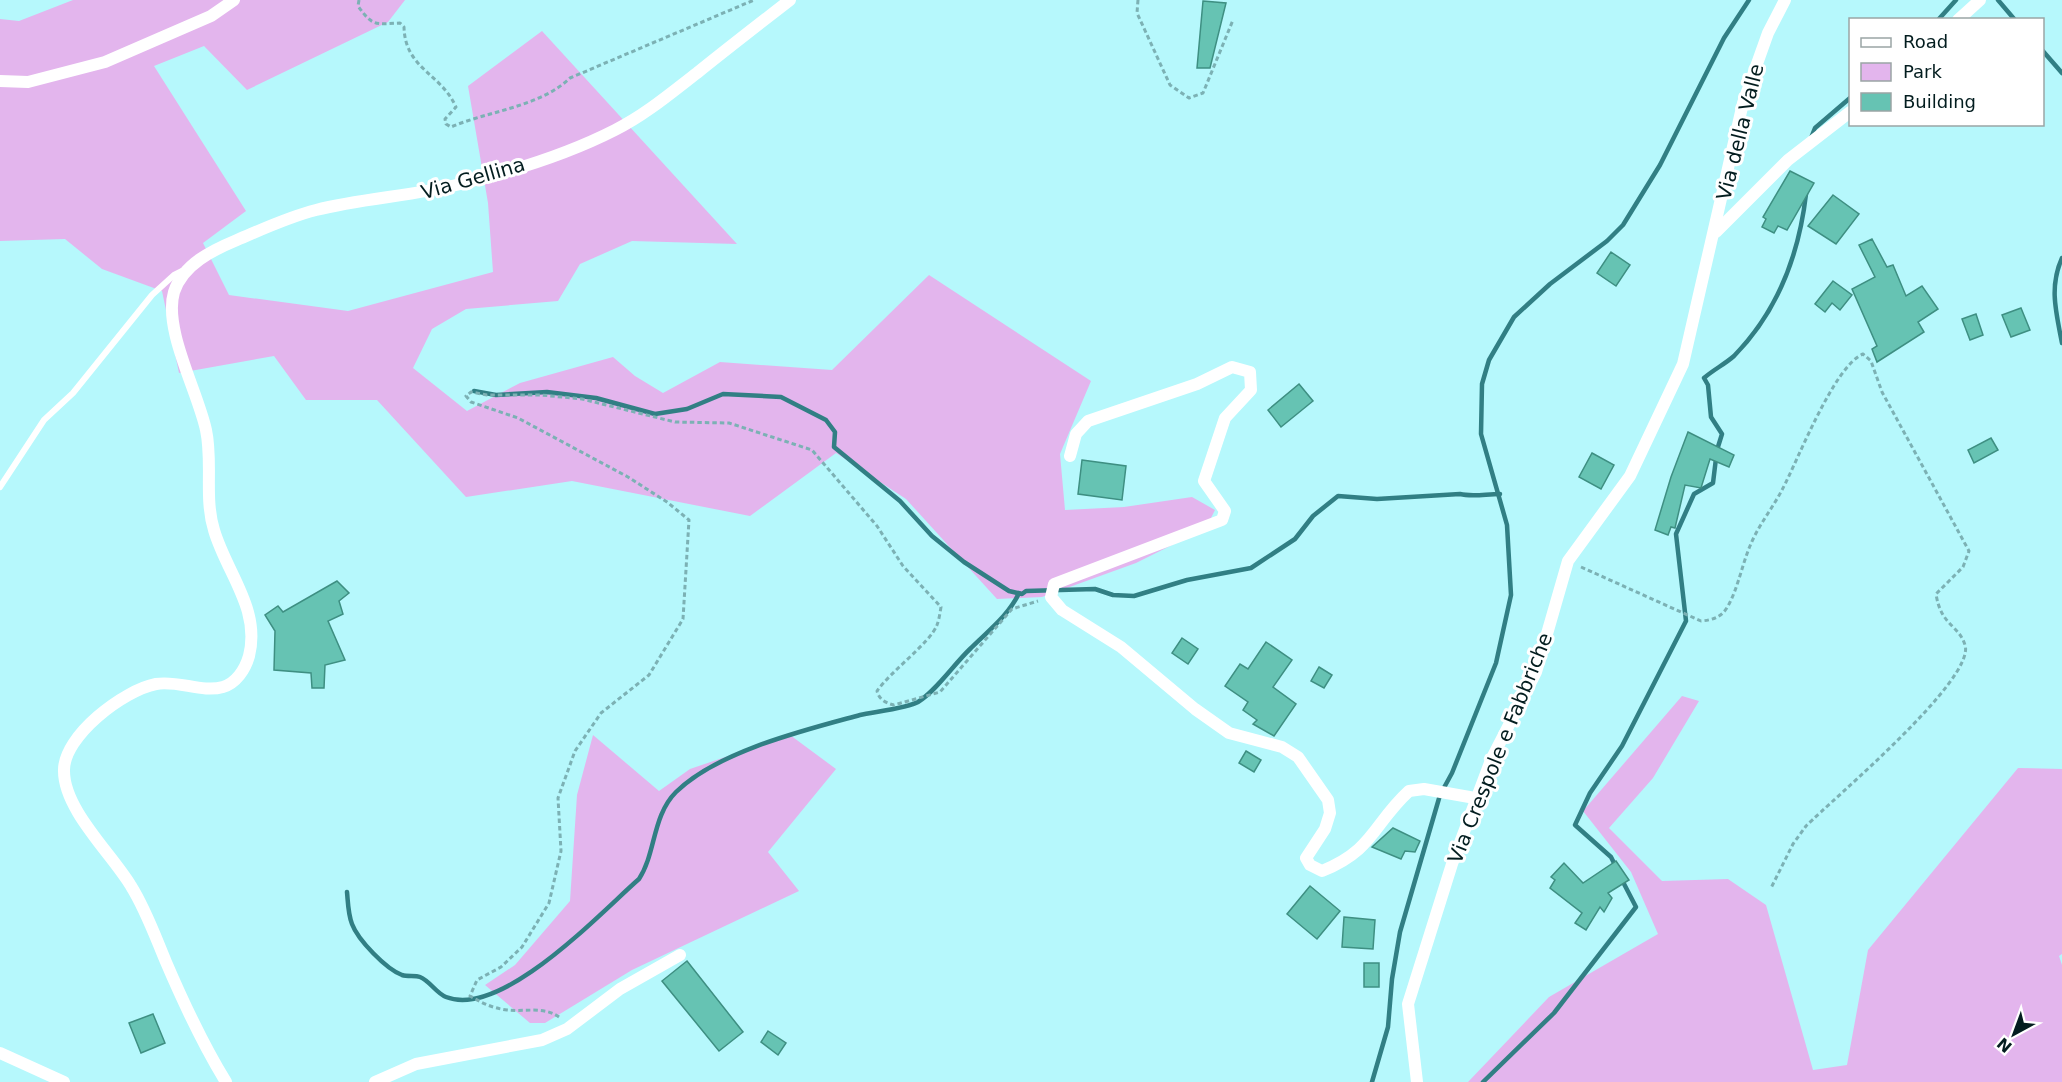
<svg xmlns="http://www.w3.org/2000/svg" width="2062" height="1082" viewBox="0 0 2062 1082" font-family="'DejaVu Sans',sans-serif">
  <rect width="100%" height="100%" fill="#b6f8fc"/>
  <g fill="#e3b5ed">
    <path d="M 73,0 L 405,0 L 388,22 L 247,90 L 204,46 L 154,66 L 246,211 L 203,243 L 229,295 L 348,311 L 493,272 L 488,203 L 468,86 L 542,31 L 737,244 L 632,241 L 580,264 L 558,301 L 466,309 L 432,329 L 413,368 L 467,411 L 520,383 L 613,357 L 635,376 L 663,393 L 720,362 L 832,370 L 929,275 L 1091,381 L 1060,454 L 1065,510 L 1124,507 L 1192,497 L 1215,510 L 1206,528 L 1136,563 L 1042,597 L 997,599 L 906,499 L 836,453 L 750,516 L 572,481 L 466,497 L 377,400 L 306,400 L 274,356 L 179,373 L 162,291 L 102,269 L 65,239 L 0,241 L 0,19 L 19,21 Z"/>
    <path d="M 1682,696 L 1699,701 L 1653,778 L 1609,828 L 1662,881 L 1728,879 L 1766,905 L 1813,1070 L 1847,1065 L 1868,950 L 2018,768 L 2062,769 L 2062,954 L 2059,956 L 2062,965 L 2062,1082 L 1468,1082 L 1549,997 L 1658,934 L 1631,872 L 1583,811 Z"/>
    <path d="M 593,735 L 659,791 L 690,769 L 790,735 L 836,769 L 768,852 L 799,891 L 632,970 L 545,1023 L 530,1023 L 485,985 L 515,965 L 570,901 L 577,795 Z"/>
  </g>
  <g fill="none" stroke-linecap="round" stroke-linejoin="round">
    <g stroke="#317f84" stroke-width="4.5">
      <path d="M 1998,0 L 2015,20"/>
      <path d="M 1938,20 L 1956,0"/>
      <path d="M 2042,50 L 2062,73"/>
      <path d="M 1811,138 L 1815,128 L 1850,98"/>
      <path d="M 2062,258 C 2049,287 2056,312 2062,343"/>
      <path d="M 474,391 L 496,395 L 547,392 L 596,398 L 655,414 L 687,409 L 723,394 L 781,397 L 826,420 L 835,432 L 834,447 L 900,501 L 932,536 L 964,562 L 1009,591 L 1022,594 L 1026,591 L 1095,589 L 1113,595 L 1134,596 L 1187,580 L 1251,568 L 1295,539 L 1313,516 L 1338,496 L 1377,499 L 1460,494 C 1472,497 1486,494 1500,494"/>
      <path d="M 1616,867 L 1611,857 L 1575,825 L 1590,793 L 1622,746 L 1686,621 L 1676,534 L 1694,494 L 1713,483 L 1717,450 L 1722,434 L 1711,417 L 1708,385 L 1704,378 C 1713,370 1725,364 1734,356 C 1778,311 1799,255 1806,194"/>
      <path d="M 347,892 C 348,902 348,914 352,924 C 358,940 386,969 402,975 C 408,977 415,975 420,977 C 430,981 436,993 446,997 C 502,1019 601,912 639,879 C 656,853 652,816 676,792 C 718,751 805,730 860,715 C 873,712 908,708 918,702 C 937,690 953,665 971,648 C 988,631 1009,615 1019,593"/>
      <path d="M 1372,1082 L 1388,1027 L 1392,979 L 1400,932 L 1440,795 L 1452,773 L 1496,663 L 1511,595 L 1507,525 L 1481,434 L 1482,384 L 1489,360 L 1514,317 L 1550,284 L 1607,241 L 1623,225 L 1660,165 L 1724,38 L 1749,0"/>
      <path d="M 1483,1082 L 1554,1013 L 1636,907 L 1622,880"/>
    </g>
  </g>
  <g fill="#66c3b3" stroke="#3e8f82" stroke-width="1.5">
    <path d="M 1203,1 L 1226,3 L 1210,68 L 1197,68 Z"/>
    <path d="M 1790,171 L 1814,183 L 1787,230 L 1778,226 L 1774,233 L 1762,227 L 1766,219 L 1763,217 Z"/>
    <path d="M 1833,195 L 1859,214 L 1836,244 L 1808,226 Z"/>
    <path d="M 1872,239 L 1887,267 L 1893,265 L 1906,296 L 1922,286 L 1938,309 L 1918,322 L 1924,332 L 1877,362 L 1872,349 L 1877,346 L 1852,289 L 1875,277 L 1859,245 Z"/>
    <path d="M 1611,252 L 1630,265 L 1616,286 L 1597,273 Z"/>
    <path d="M 1833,281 L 1852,295 L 1840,310 L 1832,303 L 1825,312 L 1815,304 Z"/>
    <path d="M 2021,308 L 2030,330 L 2011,337 L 2002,315 Z"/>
    <path d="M 1976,314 L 1983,335 L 1970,340 L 1962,319 Z"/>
    <path d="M 1299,384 L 1313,401 L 1281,427 L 1268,410 Z"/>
    <path d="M 1688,432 L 1734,455 L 1729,467 L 1710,459 L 1701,488 L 1685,485 L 1675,528 L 1671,527 L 1668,535 L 1655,530 L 1671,477 Z"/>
    <path d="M 1991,438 L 1998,450 L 1974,463 L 1968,450 Z"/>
    <path d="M 1592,453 L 1614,465 L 1601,489 L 1579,477 Z"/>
    <path d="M 1082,460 L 1126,466 L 1122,500 L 1078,494 Z"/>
    <path d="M 337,581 L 349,593 L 339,601 L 343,614 L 328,621 L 345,660 L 325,665 L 324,688 L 312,688 L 311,673 L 274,670 L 275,631 L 265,615 L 278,606 L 283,612 Z"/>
    <path d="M 1182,638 L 1198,649 L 1188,664 L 1172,653 Z"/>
    <path d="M 1266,642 L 1292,660 L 1273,687 L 1296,704 L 1274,736 L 1253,724 L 1257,720 L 1243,710 L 1248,702 L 1225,686 L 1240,664 L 1248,669 Z"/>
    <path d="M 1319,667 L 1332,675 L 1324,688 L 1311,681 Z"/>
    <path d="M 1246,751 L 1261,760 L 1254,772 L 1239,763 Z"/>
    <path d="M 1393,828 L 1420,841 L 1415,852 L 1405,851 L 1401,859 L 1372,847 Z"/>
    <path d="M 1616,861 L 1629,880 L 1608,893 L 1612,898 L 1604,912 L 1600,907 L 1586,930 L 1575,923 L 1582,913 L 1550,888 L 1555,880 L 1551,877 L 1564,863 L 1583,883 Z"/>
    <path d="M 1310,886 L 1340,911 L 1317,939 L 1287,914 Z"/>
    <path d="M 1344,917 L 1375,920 L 1373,949 L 1342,947 Z"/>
    <path d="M 687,961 L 743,1032 L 719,1051 L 662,981 Z"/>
    <rect x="1364" y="963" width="15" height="24"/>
    <path d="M 153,1014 L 165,1043 L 141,1053 L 129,1023 Z"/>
    <path d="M 768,1031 L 786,1043 L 778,1055 L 761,1042 Z"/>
  </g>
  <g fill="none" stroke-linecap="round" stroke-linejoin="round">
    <g stroke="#7cb1b4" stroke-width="3" stroke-dasharray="4.5 3" stroke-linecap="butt">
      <path d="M 359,0 L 358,6 C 373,27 375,24 400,23 L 404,27 C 405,69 441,73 456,107 L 445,119 L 446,124 L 451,127 C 488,111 540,107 570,78 L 754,0"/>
      <path d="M 1138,0 L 1137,13 L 1170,85 L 1189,98 L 1203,93 L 1233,20"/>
      <path d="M 1581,567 L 1701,621 C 1713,620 1722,617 1728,606 C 1738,588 1742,565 1750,546 C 1758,526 1772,509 1782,490 C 1798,460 1834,366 1863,354 L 1871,361 L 1882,392 L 1969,551 L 1963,567 L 1936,594 C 1941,626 1959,625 1965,645 C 1976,679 1833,799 1806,826 L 1793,844 L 1771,888"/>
      <path d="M 559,1017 C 544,1006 524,1012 507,1010 C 492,1008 482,1003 470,996 L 477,980 L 501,967 L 522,947 L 549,903 L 561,851 L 558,798 L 575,751 L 601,713 L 649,675 L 683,619 L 689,520 L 667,502 L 628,477 L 518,418 L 471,402 L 466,396 L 471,392 L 487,395 L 541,395 L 582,399 L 675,422 L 729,423 L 812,450 L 877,526 L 903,566 L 941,607 C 940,613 939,620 937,625 C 930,643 891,671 877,691 C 879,699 885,703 894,705 L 940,692 L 1012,609 L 1038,601"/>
    </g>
    <path stroke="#fff" stroke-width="6" d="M 0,487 L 44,420 L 73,393 L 152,295 L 174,275 L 182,271"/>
    <g stroke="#fff" stroke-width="12">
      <path d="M 1958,20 L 1980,0"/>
      <path d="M 0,81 L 28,82 L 105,62 L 211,16 L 234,0"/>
      <path d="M 1716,232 L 1788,160 L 1850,112"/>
      <path d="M 1070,456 L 1076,434 L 1088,421 L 1197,384 L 1232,367 L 1250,372 L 1251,390 L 1225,418 L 1204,481 L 1225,511 L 1222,520 L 1054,584 L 1051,597 L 1062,610 L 1121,647 L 1195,709 L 1229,733 L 1282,747 L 1298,757 L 1328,800 L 1330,813 L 1325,829 L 1306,858 L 1310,865 L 1322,871 C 1374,850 1373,824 1409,791 L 1424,789 L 1475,798"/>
      <path d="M 0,1053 L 64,1082"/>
      <path d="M 226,1082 C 202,1043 184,1004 166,962 C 155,936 146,910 131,886 C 112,854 64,810 64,771 C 63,736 124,690 156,684 C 178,680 202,693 223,687 C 236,683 245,670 249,656 C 261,609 226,572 214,530 C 204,498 213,462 206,430 C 198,392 163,329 174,292 C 183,264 213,250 237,240 C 263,229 288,217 316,210 C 364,198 415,196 464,183 C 513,171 570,153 615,130 C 645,115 671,93 697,73 C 728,48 759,24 790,0"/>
      <path d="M 375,1082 L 416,1064 L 542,1040 L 567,1029 L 620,989 L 680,955"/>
      <path d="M 1417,1082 L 1408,1004 L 1452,864 L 1491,760 L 1536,672 L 1568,561 L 1630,476 L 1683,364 L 1743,103 L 1768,33 L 1785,0"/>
    </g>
  </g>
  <g text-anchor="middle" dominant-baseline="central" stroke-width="6" stroke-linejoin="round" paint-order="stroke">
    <g font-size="20" fill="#031d1f" stroke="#fff">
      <text transform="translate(1740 132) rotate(-76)">Via della Valle</text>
      <text transform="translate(473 178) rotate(-16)">Via Gellina</text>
      <text transform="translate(1500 748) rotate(-68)">Via Crespole e Fabbriche</text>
    </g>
  </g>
  <rect x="1849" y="18" width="195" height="108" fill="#ffffff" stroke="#9aa5a5" stroke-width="1.5"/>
  <rect x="1861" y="38" width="30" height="9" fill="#ffffff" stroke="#9aa5a5" stroke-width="1.5"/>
  <text x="1903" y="48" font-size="18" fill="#031d1f">Road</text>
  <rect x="1861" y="63" width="30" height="18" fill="#e3b5ed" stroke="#9aa5a5" stroke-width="1.5"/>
  <text x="1903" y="78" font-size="18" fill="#031d1f">Park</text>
  <rect x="1861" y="93" width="30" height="18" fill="#66c3b3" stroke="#9aa5a5" stroke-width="1.5"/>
  <text x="1903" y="108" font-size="18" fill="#031d1f">Building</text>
  <g transform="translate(2014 1034) rotate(221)" stroke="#ffffff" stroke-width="4.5" paint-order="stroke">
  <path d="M0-4.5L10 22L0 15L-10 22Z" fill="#031d1f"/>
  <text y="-9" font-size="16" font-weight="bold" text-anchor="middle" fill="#031d1f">N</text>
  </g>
</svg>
